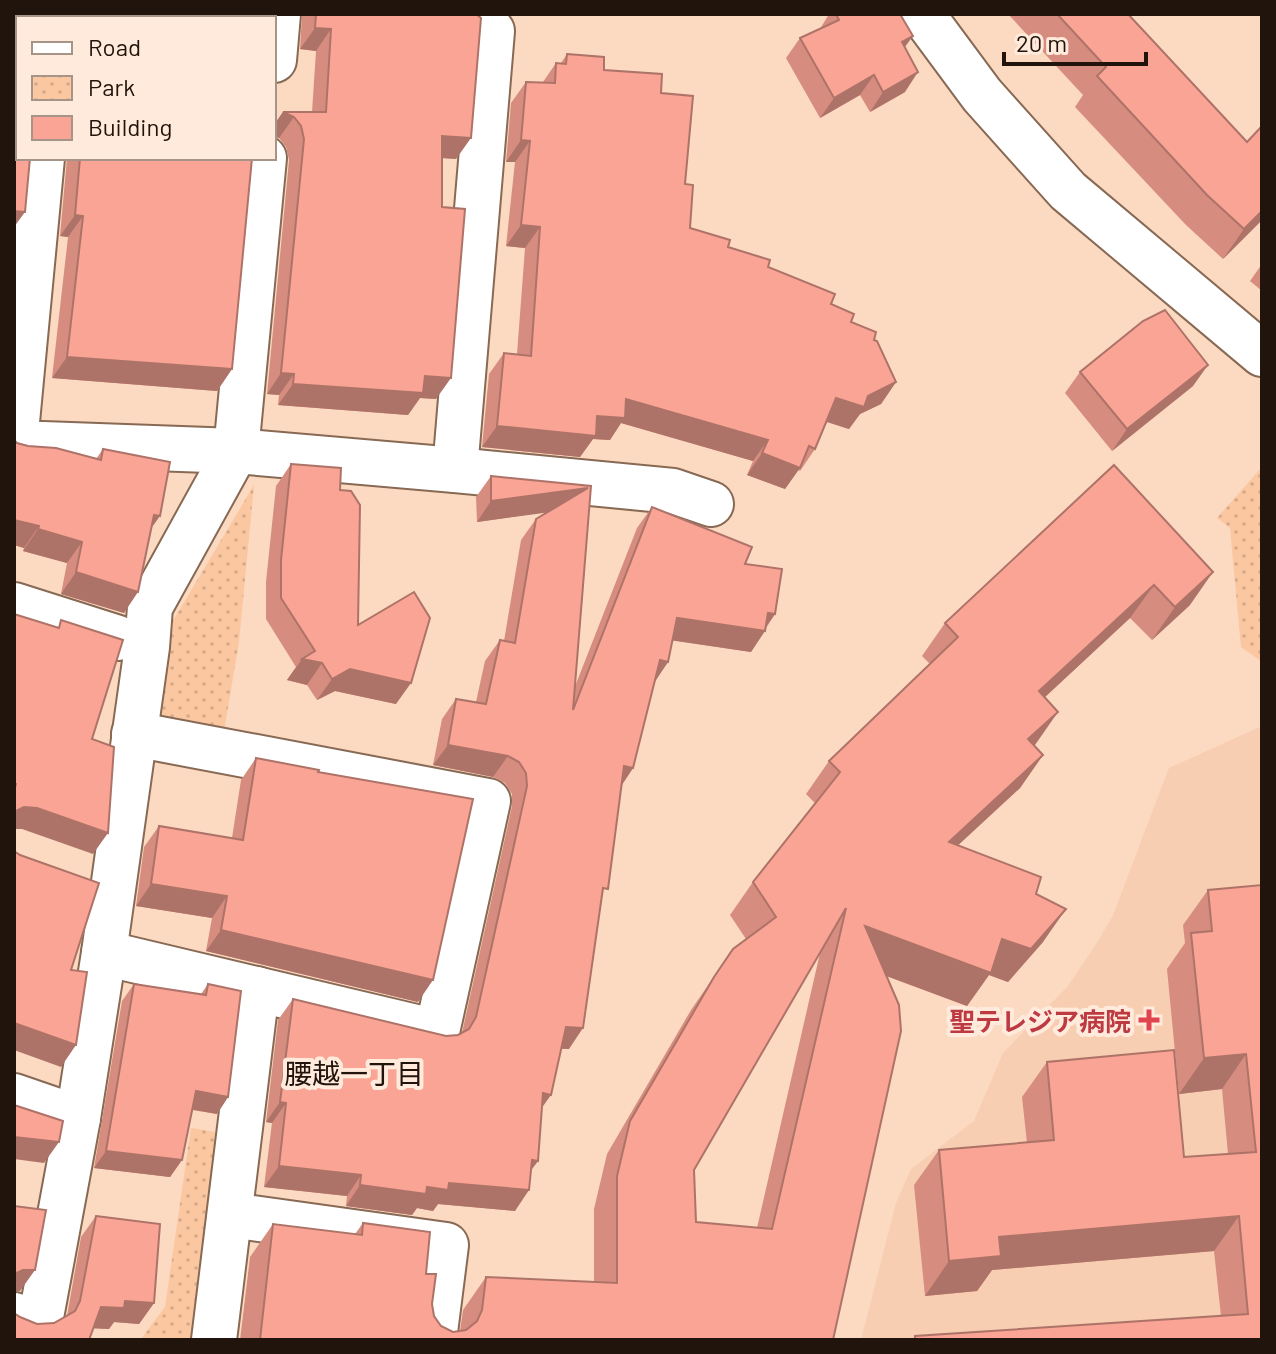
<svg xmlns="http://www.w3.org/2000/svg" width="1276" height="1354" viewBox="0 0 1276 1354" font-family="Barlow,'Noto Sans JP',sans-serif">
  <defs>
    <pattern id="park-dots" width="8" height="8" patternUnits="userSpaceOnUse" patternTransform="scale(2)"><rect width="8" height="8" fill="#fbc7a1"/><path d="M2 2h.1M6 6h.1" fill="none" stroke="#d7aa89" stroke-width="1.8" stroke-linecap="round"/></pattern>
  </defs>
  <rect width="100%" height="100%" fill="#fcd9c1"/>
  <path fill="#f7ceb1" d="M 1262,726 L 1262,1340 L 861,1340 L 896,1203 L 911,1169 L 974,1121 L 1003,1053 L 1068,986 L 1097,943 L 1113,915 L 1169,768 Z"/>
  <g fill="url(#park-dots)">
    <path d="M 1262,467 L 1262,662 L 1241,647 L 1230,528 L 1217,518 Z"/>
    <path d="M 254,485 L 239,642 L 223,737 L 158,724 L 171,624 Z"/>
    <path d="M 191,1128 L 222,1133 L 196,1340 L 140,1340 L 165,1307 Z"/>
  </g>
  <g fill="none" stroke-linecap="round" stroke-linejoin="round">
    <defs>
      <g id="street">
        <path d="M 55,18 L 55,14"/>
        <path d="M 274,60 L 278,14"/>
        <path d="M 42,158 L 15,443 L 236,451 L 455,470 L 673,491 L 711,504"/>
        <path d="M 455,470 L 492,31 L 479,14"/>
        <path d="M 14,605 L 118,638"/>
        <path d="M 104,953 L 437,1032 L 488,801 L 134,734"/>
        <path d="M 14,1096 L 78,1118"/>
        <path d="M 230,1215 L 446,1245 L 434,1340"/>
        <path d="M 14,1315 L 31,1321 L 41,1317 L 78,1118 L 104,953 L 147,647 L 150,607 L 236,451 L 264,158"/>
        <path d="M 214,1340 L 257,989"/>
      </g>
      <path id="secondary" d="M 922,14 L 982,95 L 1068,191 L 1262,354"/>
    </defs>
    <use href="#street" stroke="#876954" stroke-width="48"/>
    <use href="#secondary" stroke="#876954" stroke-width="48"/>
    <use href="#street" stroke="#fff" stroke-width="44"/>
    <use href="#secondary" stroke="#fff" stroke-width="44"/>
  </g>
  <g fill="#d68d7f" fill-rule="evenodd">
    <path d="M 168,14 L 266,14 L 266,18 L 167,18 Z"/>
    <path d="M 302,14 L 476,14 L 456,159 L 442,158 L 436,399 L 420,398 L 408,415 L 278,405 L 279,395 L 267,394 L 289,160 L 286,147 L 279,138 L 274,136 L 274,125 L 283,112 L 312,112 L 316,51 L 300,49 Z"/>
    <path d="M 829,14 L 900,14 L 904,47 L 905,92 L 870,112 L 860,95 L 820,118 L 786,58 L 800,38 L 820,29 Z"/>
    <path d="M 1008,14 L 1128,14 L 1247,142 L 1262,126 L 1262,220 L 1223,259 L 1186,225 L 1075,107 L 1083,95 Z"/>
    <path d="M 567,54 L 661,93 L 685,184 L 690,228 L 768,267 L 831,304 L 851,322 L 874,340 L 896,382 L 881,404 L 860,414 L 849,429 L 827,422 L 815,449 L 800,471 L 798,470 L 785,489 L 747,475 L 753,461 L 621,423 L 610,440 L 593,439 L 580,457 L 482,447 L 489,374 L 504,353 L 517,354 L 525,248 L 506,246 L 515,162 L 506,162 L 511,103 L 526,82 L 543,82 L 556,63 L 561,63 Z"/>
    <path d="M 67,158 L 252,158 L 232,369 L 217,391 L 52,378 L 68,237 L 60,236 Z"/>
    <path d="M 1262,264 L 1262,291 L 1250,281 Z"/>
    <path d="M 1080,372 L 1193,386 L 1112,451 L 1065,393 Z"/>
    <path d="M 14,440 L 17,443 L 28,446 L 96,459 L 103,449 L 151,529 L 124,613 L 61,594 L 67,563 L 23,551 L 24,548 L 14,545 Z"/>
    <path d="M 291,464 L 340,490 L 358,625 L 396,704 L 335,691 L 317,700 L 307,685 L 287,680 L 296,667 L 266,619 L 266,582 L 276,486 Z"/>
    <path d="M 1114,465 L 1190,605 L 1152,640 L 1130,618 L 1045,697 L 1034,746 L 1043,755 L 1020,788 L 958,845 L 1036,894 L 1043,942 L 1008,982 L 989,975 L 967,1006 L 886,976 L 833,1340 L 240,1340 L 250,1257 L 273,1224 L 355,1234 L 363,1223 L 426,1274 L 434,1316 L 441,1326 L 453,1332 L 460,1331 L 463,1310 L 486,1277 L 594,1282 L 594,1209 L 607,1154 L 691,1010 L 733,949 L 746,939 L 730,915 L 753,882 L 815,803 L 806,794 L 829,761 L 930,664 L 922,656 L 945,623 ZM 820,953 L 757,1228 L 696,1222 L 694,1170 Z"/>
    <path d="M 491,476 L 591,486 L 574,689 L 637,528 L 652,507 L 745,564 L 775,614 L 751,652 L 672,640 L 668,662 L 654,682 L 633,768 L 622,785 L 602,897 L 569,1049 L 561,1049 L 542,1107 L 538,1161 L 531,1170 L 515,1211 L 438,1204 L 433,1211 L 417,1208 L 412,1215 L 346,1206 L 347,1196 L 264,1187 L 272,1123 L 266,1122 L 278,1020 L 293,999 L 446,1036 L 458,1035 L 462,1033 L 512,806 L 512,794 L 505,783 L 493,777 L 433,765 L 442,719 L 456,699 L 476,702 L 485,661 L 500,640 L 504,641 L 521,540 L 536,519 L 547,512 L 477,522 L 476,497 Z"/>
    <path d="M 256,758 L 318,772 L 418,1002 L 206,951 L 212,918 L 136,906 L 144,847 L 159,826 L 232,838 L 241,780 Z"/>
    <path d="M 1262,885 L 1262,1340 L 912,1340 L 915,1336 L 1221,1316 L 1214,1251 L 992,1270 L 977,1291 L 925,1296 L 914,1185 L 939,1150 L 1027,1143 L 1022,1097 L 1047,1062 L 1184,1157 L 1228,1154 L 1222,1089 L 1179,1094 L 1167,969 L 1185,943 L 1183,925 L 1208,890 Z"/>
    <path d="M 134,984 L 201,994 L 208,984 L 228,1097 L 217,1114 L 192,1110 L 182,1160 L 170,1177 L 94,1168 L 122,1001 Z"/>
    <path d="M 96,1216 L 160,1224 L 154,1303 L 139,1324 L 114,1322 L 109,1329 L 93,1328 L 89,1340 L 14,1340 L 14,1313 L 20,1317 L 37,1324 L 54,1323 L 67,1316 L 81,1237 Z"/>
  </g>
  <g fill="#ae7368">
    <path d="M 315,28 L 331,29 L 316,51 L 300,49 Z"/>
    <path d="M 913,36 L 899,55 L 902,42 Z"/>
    <path d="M 918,72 L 905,92 L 870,112 L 883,92 Z"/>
    <path d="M 874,75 L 860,95 L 820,118 L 834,98 Z"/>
    <path d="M 283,112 L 294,117 L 279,138 L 274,136 L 274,125 Z"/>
    <path d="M 442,136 L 471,138 L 456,159 L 427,157 Z"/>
    <path d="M 521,140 L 530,141 L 515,162 L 506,162 Z"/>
    <path d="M 14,211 L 25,212 L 14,227 Z"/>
    <path d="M 1262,211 L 1262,220 L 1223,259 L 1244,229 Z"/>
    <path d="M 75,215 L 83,216 L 68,237 L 60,236 Z"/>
    <path d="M 521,225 L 540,227 L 525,248 L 506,246 Z"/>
    <path d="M 67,357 L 232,369 L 217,391 L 52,378 Z"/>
    <path d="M 1208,365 L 1193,386 L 1112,451 L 1127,429 Z"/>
    <path d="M 281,373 L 294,374 L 279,395 L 267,394 Z"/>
    <path d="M 425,376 L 451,378 L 436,399 L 420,398 L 408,415 L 278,405 L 293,384 Z"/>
    <path d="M 896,382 L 881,404 L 860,414 L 849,429 L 821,420 L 836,398 L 868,396 Z"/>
    <path d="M 626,399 L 768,440 L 753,461 L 621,423 L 610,440 L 593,439 L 580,457 L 482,447 L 497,426 L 597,416 Z"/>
    <path d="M 762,453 L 800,468 L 785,489 L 747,475 Z"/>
    <path d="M 588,488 L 573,509 L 477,522 L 491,501 Z"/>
    <path d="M 154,515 L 160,516 L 145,537 Z"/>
    <path d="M 14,520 L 39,526 L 24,548 L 14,545 Z"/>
    <path d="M 38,529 L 82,542 L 67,563 L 23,551 Z"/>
    <path d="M 76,572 L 138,592 L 124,613 L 61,594 Z"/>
    <path d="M 1213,572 L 1190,605 L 1152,640 L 1175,607 Z"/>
    <path d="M 1154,585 L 1130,618 L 1016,724 L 1039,691 Z"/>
    <path d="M 768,613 L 775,614 L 763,631 L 765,631 L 751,652 L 662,639 L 677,618 Z"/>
    <path d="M 302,659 L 322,663 L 307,685 L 287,680 Z"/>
    <path d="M 660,660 L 668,662 L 654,683 Z"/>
    <path d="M 350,669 L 411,683 L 396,704 L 335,691 L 317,700 L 332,679 Z"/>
    <path d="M 1058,712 L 1035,745 L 1005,772 L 1028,739 Z"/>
    <path d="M 448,745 L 508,756 L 493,777 L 433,765 Z"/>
    <path d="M 1043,755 L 1020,788 L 926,875 L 949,842 Z"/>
    <path d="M 624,766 L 633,768 L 619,789 Z"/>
    <path d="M 24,807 L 37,808 L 108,833 L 93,854 L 22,829 L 14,829 L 14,812 Z"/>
    <path d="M 151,884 L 227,896 L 212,918 L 136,906 Z"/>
    <path d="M 1066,909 L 1043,942 L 1008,982 L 989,975 L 967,1006 L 841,959 L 865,926 L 1002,939 Z"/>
    <path d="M 221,930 L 433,980 L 418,1002 L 206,951 Z"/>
    <path d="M 14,1023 L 76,1045 L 61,1067 L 14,1050 Z"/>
    <path d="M 566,1027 L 583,1028 L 569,1049 L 551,1048 Z"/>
    <path d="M 1246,1054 L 1222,1089 L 1179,1094 L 1204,1058 Z"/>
    <path d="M 196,1091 L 228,1097 L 217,1114 L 184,1108 Z"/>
    <path d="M 543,1093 L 551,1095 L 536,1116 Z"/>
    <path d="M 280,1102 L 286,1103 L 272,1123 L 266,1122 Z"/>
    <path d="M 14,1137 L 59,1142 L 44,1163 L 14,1159 Z"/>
    <path d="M 106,1151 L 182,1160 L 170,1177 L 94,1168 Z"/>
    <path d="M 532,1160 L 538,1161 L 523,1181 Z"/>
    <path d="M 279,1166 L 361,1175 L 347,1196 L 264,1187 Z"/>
    <path d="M 449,1183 L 529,1190 L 515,1211 L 438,1204 L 433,1211 L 417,1208 L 412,1215 L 346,1206 L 360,1185 L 427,1187 Z"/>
    <path d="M 1239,1216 L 1214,1251 L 992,1270 L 977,1291 L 925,1296 L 949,1261 L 999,1237 Z"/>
    <path d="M 23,1270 L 35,1270 L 20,1291 L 14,1291 L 14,1274 Z"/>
    <path d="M 125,1301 L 154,1303 L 139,1324 L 114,1322 L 109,1329 L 86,1328 L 101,1307 Z"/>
  </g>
  <g fill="#f9a494" stroke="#ae7368" stroke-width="2" fill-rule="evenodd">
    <path d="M 181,14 L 266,14 L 266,18 L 180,18 Z"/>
    <path d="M 316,14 L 476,14 L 481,18 L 471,138 L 442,136 L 442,207 L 465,209 L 451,378 L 425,376 L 423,393 L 293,384 L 294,374 L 281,373 L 304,139 L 301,126 L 294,117 L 283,112 L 326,112 L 331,29 L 315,28 Z"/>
    <path d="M 836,14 L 900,14 L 913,36 L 902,42 L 918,72 L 883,92 L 874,75 L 834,98 L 800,38 L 839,20 Z"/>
    <path d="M 1057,14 L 1128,14 L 1247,142 L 1262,126 L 1262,211 L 1244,229 L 1207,195 L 1097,76 L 1106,67 Z"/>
    <path d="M 15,36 L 18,36 L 18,158 L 30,158 L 25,212 L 14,211 Z"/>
    <path d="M 567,54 L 604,57 L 604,70 L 662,74 L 661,93 L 693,96 L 685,184 L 693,185 L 690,228 L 730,240 L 728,247 L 770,260 L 768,267 L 835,294 L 831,304 L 854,314 L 851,322 L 876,332 L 874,340 L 877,341 L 896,382 L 868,396 L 864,407 L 836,398 L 815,449 L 809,446 L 800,468 L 762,453 L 768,440 L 626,399 L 625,418 L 597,416 L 596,436 L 497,426 L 504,353 L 531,356 L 540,227 L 521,225 L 530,141 L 521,140 L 526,82 L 555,83 L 556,63 L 566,64 Z"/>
    <path d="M 80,158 L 252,158 L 232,369 L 67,357 L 83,216 L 75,215 Z"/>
    <path d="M 1165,310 L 1208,365 L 1127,429 L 1080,372 L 1143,321 Z"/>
    <path d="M 14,440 L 17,443 L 28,446 L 56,448 L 101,460 L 103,449 L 170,462 L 160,516 L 154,515 L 138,592 L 76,572 L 82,542 L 38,529 L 39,526 L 14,520 Z"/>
    <path d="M 291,464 L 341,468 L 340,490 L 351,491 L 360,505 L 358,625 L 414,592 L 430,618 L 411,683 L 350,669 L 332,679 L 322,663 L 302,659 L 315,651 L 281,598 L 281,560 Z"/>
    <path d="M 1114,465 L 1213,572 L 1175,607 L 1154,585 L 1039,691 L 1058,712 L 1028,739 L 1043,755 L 949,842 L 1041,877 L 1036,894 L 1066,909 L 1031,949 L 1002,939 L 991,973 L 865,926 L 899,1005 L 901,1031 L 833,1340 L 260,1340 L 273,1224 L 362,1235 L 363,1223 L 430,1232 L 426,1274 L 436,1274 L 432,1304 L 434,1316 L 441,1326 L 453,1332 L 466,1330 L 477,1321 L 482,1310 L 486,1277 L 617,1283 L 617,1176 L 630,1121 L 714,977 L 733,949 L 776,917 L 753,882 L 840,772 L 829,761 L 958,637 L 945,623 ZM 846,908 L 772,1229 L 696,1222 L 694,1170 Z"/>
    <path d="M 491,476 L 591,486 L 573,710 L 652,507 L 752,547 L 745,564 L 782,569 L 775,614 L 768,613 L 765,631 L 677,618 L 668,662 L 660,660 L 633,768 L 624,766 L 608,889 L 603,888 L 583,1028 L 566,1027 L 551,1095 L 543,1093 L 538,1161 L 532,1160 L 529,1190 L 449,1183 L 448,1190 L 427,1187 L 426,1194 L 360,1185 L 361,1175 L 279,1166 L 286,1103 L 280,1102 L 293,999 L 446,1036 L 458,1035 L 469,1029 L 476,1017 L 527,786 L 526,773 L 519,762 L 508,756 L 448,745 L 456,699 L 486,704 L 500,640 L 515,643 L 536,519 L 588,488 L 491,501 Z"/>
    <path d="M 14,614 L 59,628 L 61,620 L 123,640 L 92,739 L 114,747 L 108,833 L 37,808 L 24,807 L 14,812 L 14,791 L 16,784 L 14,783 Z"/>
    <path d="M 256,758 L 319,770 L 318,772 L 473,799 L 433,980 L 221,930 L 227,896 L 151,884 L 159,826 L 243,840 Z"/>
    <path d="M 14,851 L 20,855 L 99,883 L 71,970 L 87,972 L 76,1045 L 14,1023 Z"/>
    <path d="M 1262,885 L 1262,1340 L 915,1340 L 915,1336 L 1248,1314 L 1239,1216 L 999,1237 L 1001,1256 L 949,1261 L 939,1150 L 1054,1140 L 1047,1062 L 1174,1050 L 1184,1157 L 1256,1152 L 1246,1054 L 1204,1058 L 1191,933 L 1212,931 L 1208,890 Z"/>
    <path d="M 134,984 L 206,995 L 208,984 L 241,991 L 228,1097 L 196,1091 L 182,1160 L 106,1151 Z"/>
    <path d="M 14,1105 L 63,1121 L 59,1142 L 14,1137 Z"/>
    <path d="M 14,1206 L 46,1210 L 35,1270 L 23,1270 L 14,1274 Z"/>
    <path d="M 96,1216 L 160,1224 L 154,1303 L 125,1301 L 124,1308 L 101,1307 L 89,1340 L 14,1340 L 14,1313 L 20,1317 L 37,1324 L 54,1323 L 75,1311 L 80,1301 Z"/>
  </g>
  <path fill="#e0444e" stroke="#ffeadb" stroke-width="3" d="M1145 1008h8v8h8v8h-8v8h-8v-8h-8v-8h8z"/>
  <g text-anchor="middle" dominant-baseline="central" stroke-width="8" stroke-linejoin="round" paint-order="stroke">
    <g font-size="26" font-weight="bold" fill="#be3a42" stroke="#ffeadb" text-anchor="end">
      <text x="1131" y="1020">聖テレジア病院</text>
    </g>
    <g font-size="28" fill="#20140c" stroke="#ffeadb">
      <text x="354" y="1073">腰越一丁目</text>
    </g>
  </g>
  <rect width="1276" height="1354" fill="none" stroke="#20140c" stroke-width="32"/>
  <rect x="16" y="16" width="260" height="144" fill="#ffeadb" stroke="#a69488" stroke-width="2"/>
  <rect x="32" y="42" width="40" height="12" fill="#ffffff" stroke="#a69488" stroke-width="2"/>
  <text x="88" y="56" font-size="24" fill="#20140c">Road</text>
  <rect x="32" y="76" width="40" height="24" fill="url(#park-dots)" stroke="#a69488" stroke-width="2"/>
  <text x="88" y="96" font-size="24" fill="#20140c">Park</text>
  <rect x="32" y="116" width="40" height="24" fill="#f9a494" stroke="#a69488" stroke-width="2"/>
  <text x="88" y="136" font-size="24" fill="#20140c">Building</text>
  <path d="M1004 52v12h142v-12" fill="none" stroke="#20140c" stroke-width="4"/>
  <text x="1016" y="52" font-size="24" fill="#20140c" stroke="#ffeadb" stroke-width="6" paint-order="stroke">20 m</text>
</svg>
